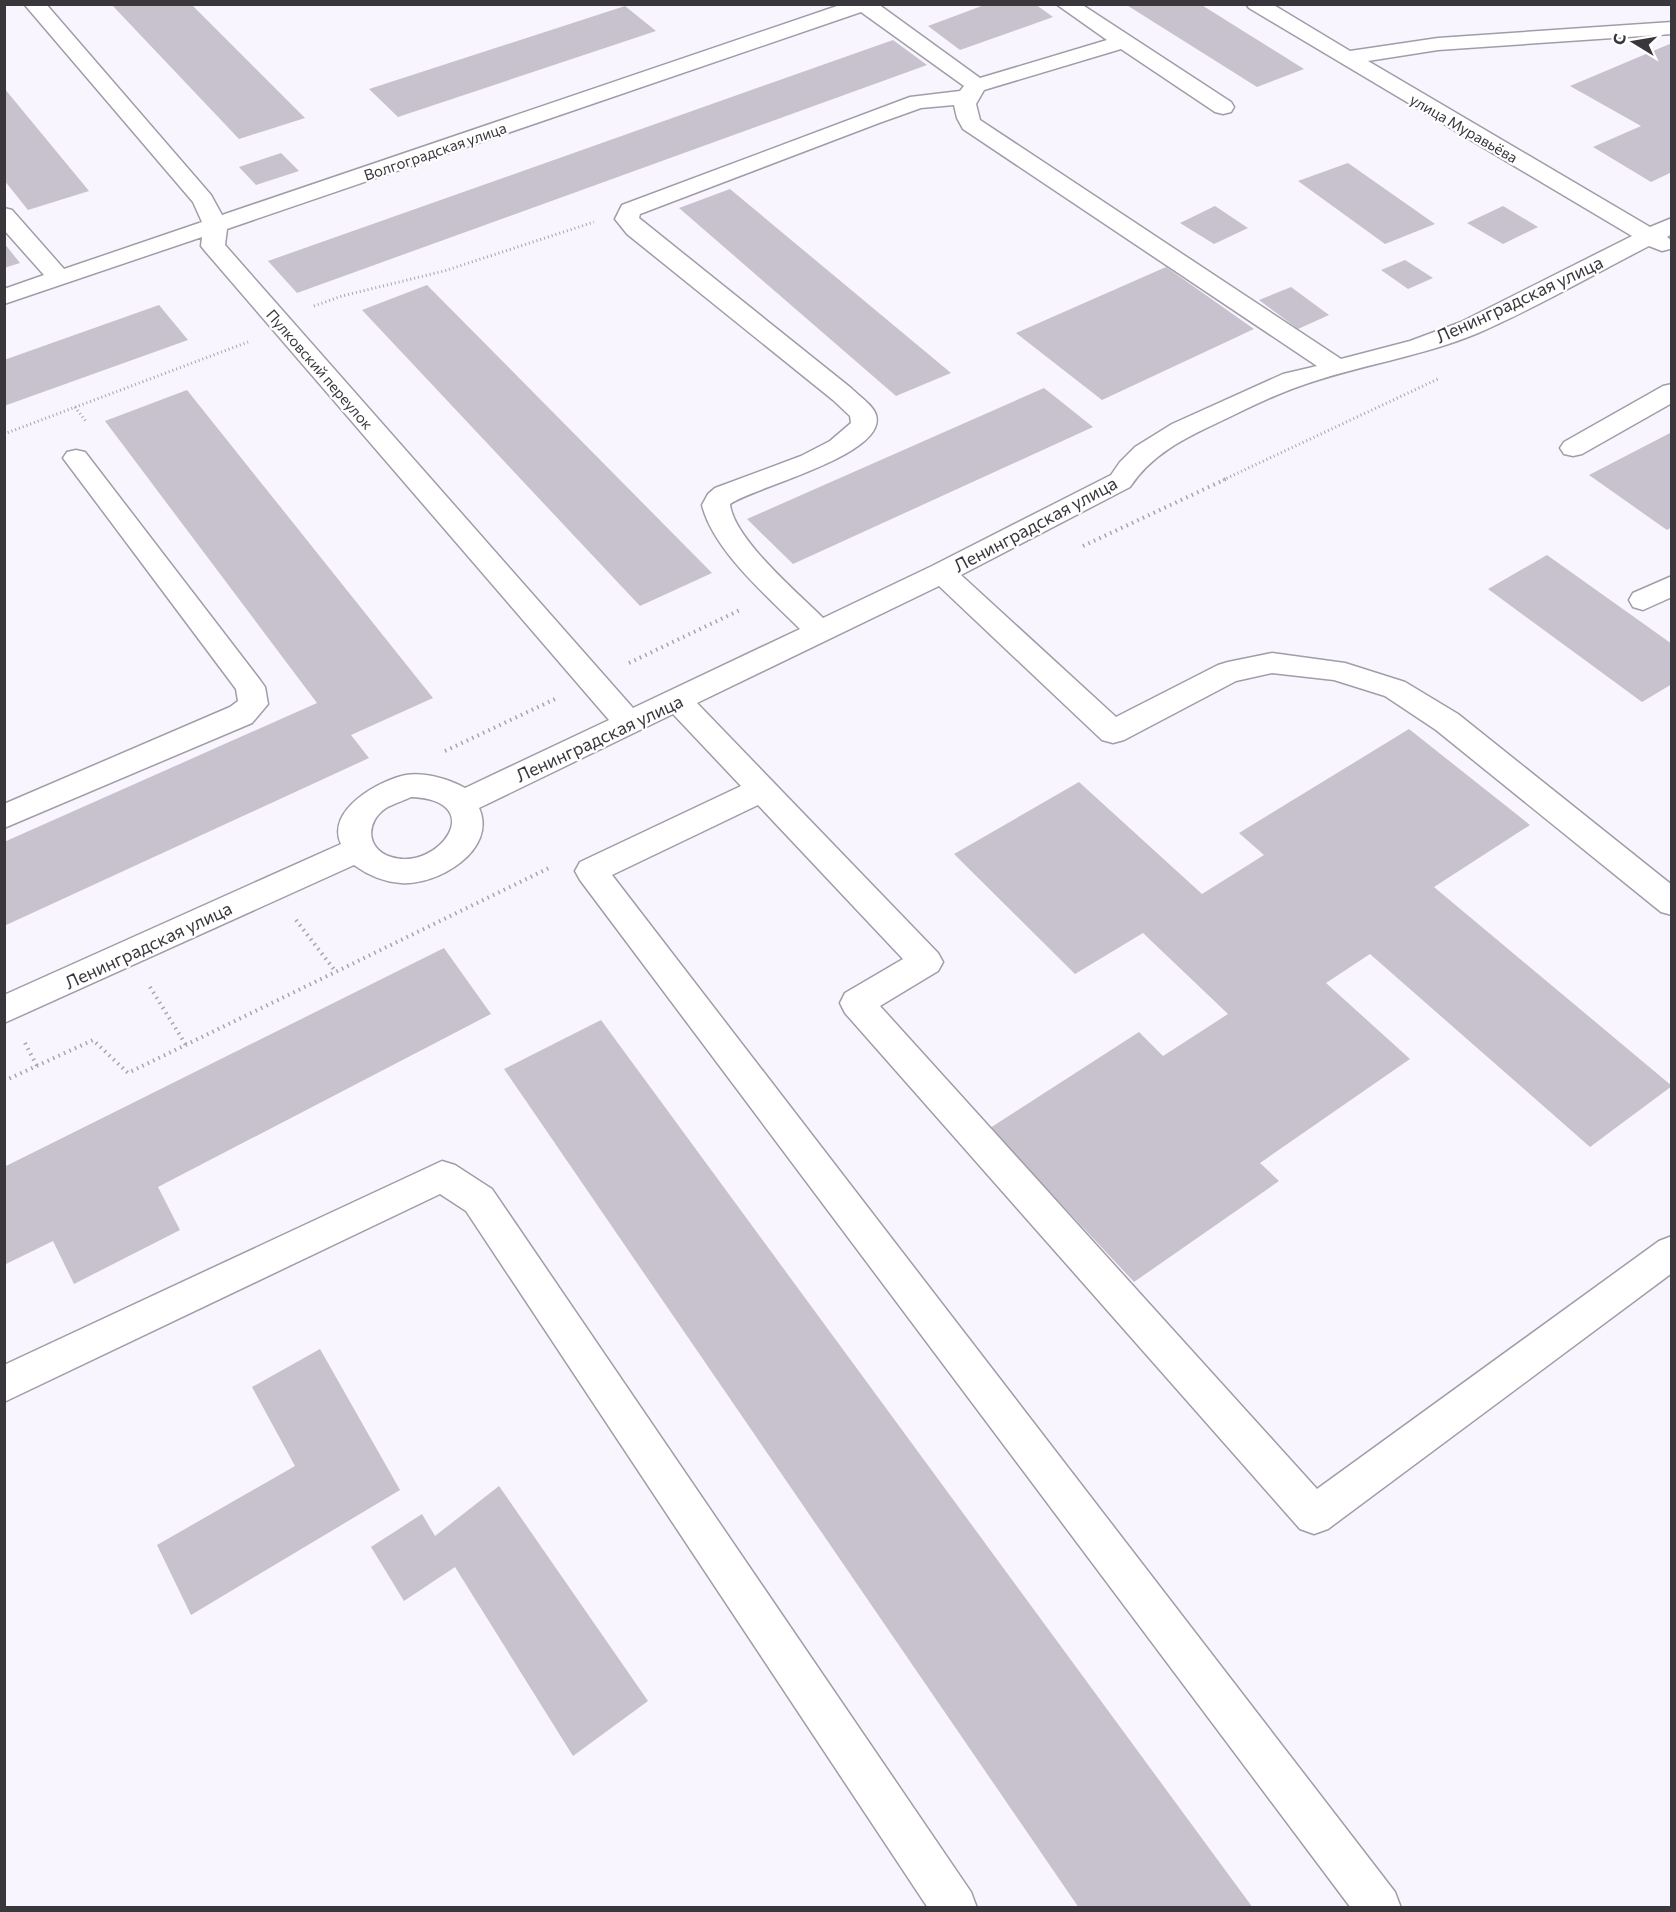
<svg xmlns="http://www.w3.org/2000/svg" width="1676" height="1912" viewBox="0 0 1676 1912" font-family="Commissioner,sans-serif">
  <rect width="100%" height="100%" fill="#f9f5ff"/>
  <g fill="#c7c2cd">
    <path d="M 111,4 L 191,4 L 305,118 L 239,139 Z"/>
    <path d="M 987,4 L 1035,4 L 1053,17 L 960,50 L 928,26 Z"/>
    <path d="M 1125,4 L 1200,4 L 1304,69 L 1257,87 Z"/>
    <path d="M 625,6 L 656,31 L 398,117 L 369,89 Z"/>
    <path d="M 893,40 L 927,65 L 297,293 L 268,261 Z"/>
    <path d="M 1672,43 L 1672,172 L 1651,182 L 1593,147 L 1641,126 L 1570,86 Z"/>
    <path d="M 4,88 L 89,191 L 28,210 L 4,180 Z"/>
    <path d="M 281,153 L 299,171 L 256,185 L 239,167 Z"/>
    <path d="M 1348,163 L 1435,224 L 1385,244 L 1298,181 Z"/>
    <path d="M 730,189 L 951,373 L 896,396 L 679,208 Z"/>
    <path d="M 1215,206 L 1248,228 L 1214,244 L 1180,223 Z"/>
    <path d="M 1503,206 L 1538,227 L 1503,244 L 1467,223 Z"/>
    <path d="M 4,243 L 20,263 L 4,268 Z"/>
    <path d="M 1405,260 L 1433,278 L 1408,289 L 1381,270 Z"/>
    <path d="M 1166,267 L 1254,329 L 1102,400 L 1016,333 Z"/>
    <path d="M 427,285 L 712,573 L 640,606 L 362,310 Z"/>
    <path d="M 1291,287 L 1329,315 L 1298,329 L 1259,300 Z"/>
    <path d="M 159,305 L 188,340 L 4,406 L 4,360 Z"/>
    <path d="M 1044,388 L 1093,427 L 793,564 L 747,519 Z"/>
    <path d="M 187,390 L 433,698 L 351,735 L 369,758 L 4,926 L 4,842 L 317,703 L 105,421 Z"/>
    <path d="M 1672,432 L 1672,527 L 1667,530 L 1589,475 Z"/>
    <path d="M 1547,555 L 1672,644 L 1672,684 L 1642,702 L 1488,589 Z"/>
    <path d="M 1409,729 L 1530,825 L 1434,887 L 1672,1086 L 1590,1147 L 1370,954 L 1326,983 L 1410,1059 L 1260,1163 L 1279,1181 L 1134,1282 L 990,1128 L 1139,1032 L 1163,1056 L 1228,1014 L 1143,933 L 1075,974 L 954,854 L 1079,782 L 1202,894 L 1264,855 L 1239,833 Z"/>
    <path d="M 444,948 L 491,1014 L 158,1187 L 180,1230 L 74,1284 L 53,1241 L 4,1265 L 4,1167 Z"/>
    <path d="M 601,1020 L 1253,1908 L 1079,1908 L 504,1069 Z"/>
    <path d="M 320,1349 L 400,1490 L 191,1615 L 157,1545 L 295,1466 L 252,1387 Z"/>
    <path d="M 499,1486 L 648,1701 L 573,1756 L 455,1567 L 404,1601 L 371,1547 L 422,1514 L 435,1536 Z"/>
  </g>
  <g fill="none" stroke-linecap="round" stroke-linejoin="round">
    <defs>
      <g id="minor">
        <path d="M 24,4 L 46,4 L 211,195 L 222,215 L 843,4 L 878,4 L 980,78 L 1107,40 L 1056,4 L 1081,4 L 1231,102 L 1234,107 L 1231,112 L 1223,114 L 1215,112 L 1121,49 L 984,90 L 976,104 L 980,120 L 1341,359 L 1410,341 L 1461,322 L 1632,236 L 1249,8 L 1246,4 L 1272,4 L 1350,51 L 1438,38 L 1672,22 L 1672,34 L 1438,50 L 1368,61 L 1650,227 L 1672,218 L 1672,234 L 1667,237 L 1672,241 L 1670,249 L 1662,251 L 1649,246 C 1592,275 1536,308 1478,333 C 1421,357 1358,365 1300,386 C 1271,396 1244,410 1217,423 C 1183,439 1151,455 1130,487 L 961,575 L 1116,717 L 1218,665 L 1228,662 L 1272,653 L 1345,663 L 1405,682 L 1458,714 L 1672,885 L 1672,915 L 1661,912 L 1436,730 L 1385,696 L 1334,680 L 1272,673 L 1236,681 L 1124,740 L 1113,743 L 1102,740 L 939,586 L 697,703 L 938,953 L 943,962 L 938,971 L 880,1006 L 1317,1489 L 1659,1241 L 1672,1236 L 1672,1273 L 1328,1529 L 1314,1534 L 1300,1529 L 845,1013 L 840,1003 L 845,993 L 903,959 L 758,805 L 612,875 L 1395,1892 L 1401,1908 L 1351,1908 L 580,880 L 575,871 L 580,862 L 741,786 L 673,714 L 479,808 C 498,850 437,886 401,883 C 384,882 368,875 354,865 L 4,1023 L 4,995 L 341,844 C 325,810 380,780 406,775 C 424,772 449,779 465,788 L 609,720 L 205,251 L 201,246 L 202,237 L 4,304 L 4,289 L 44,275 L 4,230 L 4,208 L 12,210 L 64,269 L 202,222 L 193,202 ZM 861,12 L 964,86 L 960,91 L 910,97 L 622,205 L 615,219 L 627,234 L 833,400 L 850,416 L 851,423 L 830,441 L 801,456 L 715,488 L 708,494 L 702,505 C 713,550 768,597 800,629 L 633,708 L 225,245 L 227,229 ZM 954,105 L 957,118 L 963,129 L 1317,366 L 1283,374 L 1172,424 L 1135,447 L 1120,462 L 1111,475 L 932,566 L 823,618 C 798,593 733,538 730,504 C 754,487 888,455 876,415 C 873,405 859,396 851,388 L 639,218 L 640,214 L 879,123 L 921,108 ZM 411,797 C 490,800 439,872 391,857 C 366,849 365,822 386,808 C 393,804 403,801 411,797 Z"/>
        <path d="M 1672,384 L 1672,403 L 1582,454 L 1573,456 L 1564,454 L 1560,448 L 1564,442 L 1663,386 Z"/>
        <path d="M 76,450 L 85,452 L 260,680 L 265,687 L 268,704 L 252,723 L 4,828 L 4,804 L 230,707 L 238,701 L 236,689 L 63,458 L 67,452 Z"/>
        <path d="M 1672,576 L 1672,597 L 1643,610 L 1633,607 L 1629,600 L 1633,593 Z"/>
        <path d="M 442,1161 L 455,1165 L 492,1189 L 971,1892 L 977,1908 L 928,1908 L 466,1211 L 440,1194 L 4,1402 L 4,1365 Z"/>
      </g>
    </defs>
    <use href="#minor" stroke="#a19da8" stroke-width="3"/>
    <g stroke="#a7a4ac" stroke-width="3" stroke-dasharray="1 3" stroke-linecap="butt">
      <path d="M 703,4 L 706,4"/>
      <path d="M 314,306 L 342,296 L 444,271 L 594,222"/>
      <path d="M 75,407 L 87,423"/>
      <path d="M 4,434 L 248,342"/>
      <path d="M 1223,480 L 1440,378"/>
    </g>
    <g stroke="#a7a4ac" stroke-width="4" stroke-dasharray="1.5 4.5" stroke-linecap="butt">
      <path d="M 1083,546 L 1226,479"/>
      <path d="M 629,663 L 742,609"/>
      <path d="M 445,751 L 555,699"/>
      <path d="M 296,920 L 336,972"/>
      <path d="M 150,987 L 186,1045"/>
      <path d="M 25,1043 L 37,1066"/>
      <path d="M 4,1081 L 93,1040 L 128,1073 L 551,867"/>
    </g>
    <use href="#minor" fill="#fff" fill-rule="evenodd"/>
  </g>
  <g text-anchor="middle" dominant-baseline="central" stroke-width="4.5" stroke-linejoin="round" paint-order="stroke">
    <g font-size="15" fill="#39373c" stroke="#fff">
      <text transform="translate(1464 128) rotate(30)">улица Муравьёва</text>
      <text transform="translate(435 151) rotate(-19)">Волгоградская улица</text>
      <text transform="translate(320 369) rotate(49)">Пулковский переулок</text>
    </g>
    <g font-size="18" fill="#39373c" stroke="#fff">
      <text transform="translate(1519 299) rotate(-25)">Ленинградская улица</text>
      <text transform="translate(1035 524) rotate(-28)">Ленинградская улица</text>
      <text transform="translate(599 738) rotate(-25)">Ленинградская улица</text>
      <text transform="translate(148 945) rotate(-25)">Ленинградская улица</text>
    </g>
  </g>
  <rect width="1676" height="1912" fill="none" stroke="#39373c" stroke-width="12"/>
  <g transform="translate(1634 42) rotate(281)" stroke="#ffffff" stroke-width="4.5" paint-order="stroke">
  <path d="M0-4.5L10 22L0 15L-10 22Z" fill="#39373c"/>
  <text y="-9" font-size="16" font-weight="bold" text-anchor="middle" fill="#39373c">С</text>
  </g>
</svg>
